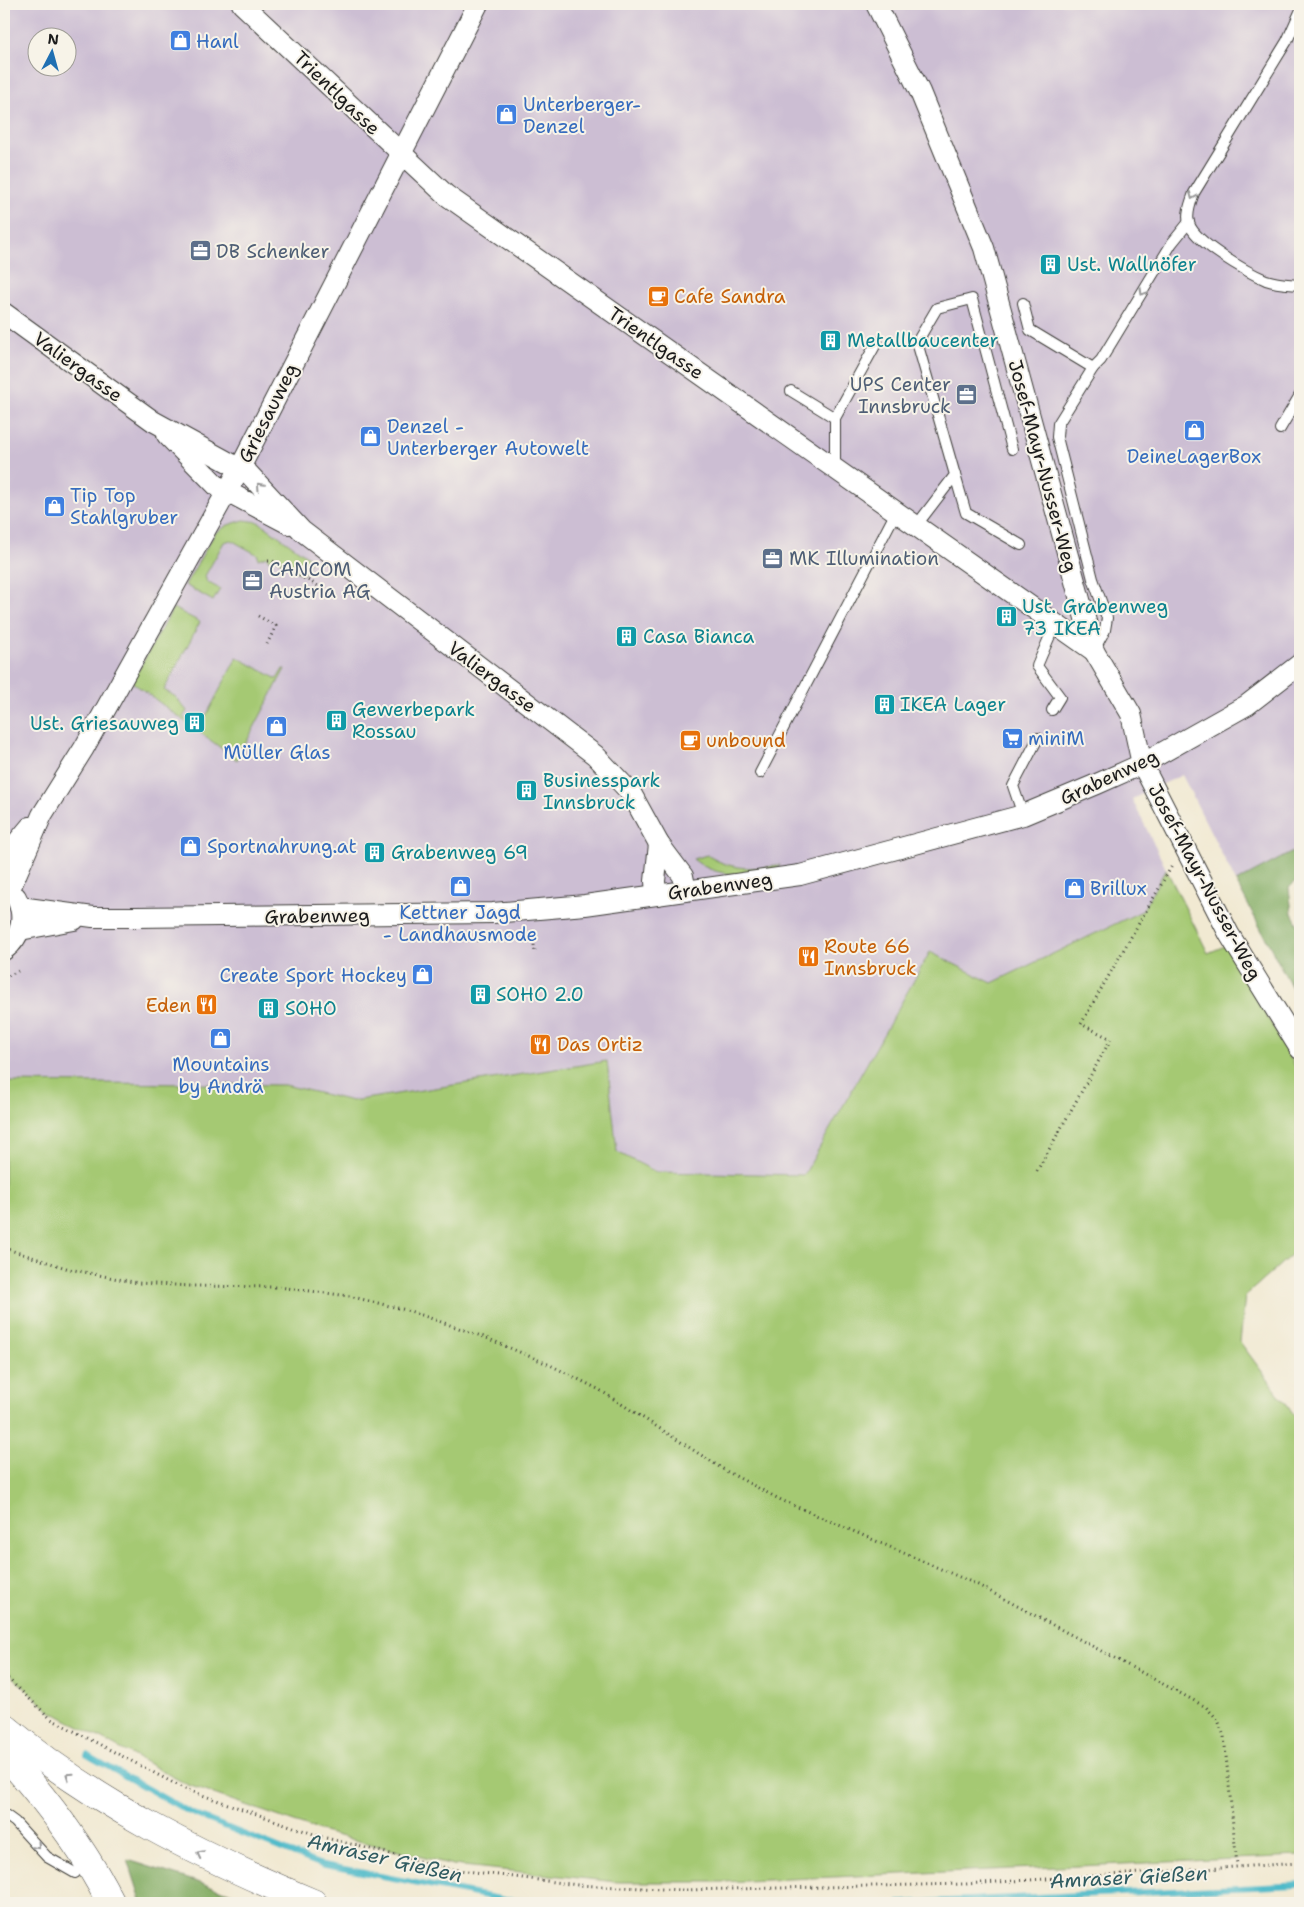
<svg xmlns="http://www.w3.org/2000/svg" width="1304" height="1907" viewBox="0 0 1304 1907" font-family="'Shantell Sans',sans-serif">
  <rect width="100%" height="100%" fill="#f7f3e8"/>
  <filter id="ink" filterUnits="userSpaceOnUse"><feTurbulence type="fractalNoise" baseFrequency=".02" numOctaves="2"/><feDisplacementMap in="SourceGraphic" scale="10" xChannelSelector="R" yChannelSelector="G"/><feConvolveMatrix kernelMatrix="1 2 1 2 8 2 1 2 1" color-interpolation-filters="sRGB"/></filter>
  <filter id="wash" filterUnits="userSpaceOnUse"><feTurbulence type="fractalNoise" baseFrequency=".0096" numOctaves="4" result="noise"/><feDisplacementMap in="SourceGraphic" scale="20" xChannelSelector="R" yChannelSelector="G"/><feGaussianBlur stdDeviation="1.12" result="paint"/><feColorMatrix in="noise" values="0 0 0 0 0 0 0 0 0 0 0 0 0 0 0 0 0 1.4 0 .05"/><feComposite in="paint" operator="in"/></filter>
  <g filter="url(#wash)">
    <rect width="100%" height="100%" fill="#f1e9d2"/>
    <path fill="#ccbed3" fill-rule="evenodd" d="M 4,4 L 1300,4 L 1300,848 L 1236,882 L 1182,775 L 1132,799 L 1166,869 L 1142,911 L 992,983 L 930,952 L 804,1175 L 656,1172 L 617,1152 L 607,1061 L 352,1101 L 285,1085 L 4,1082 ZM 38,38 L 68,38 L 68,68 L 38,68 Z"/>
    <g fill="#a5c973" stroke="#607248">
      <path d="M 244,520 L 259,522 L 311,559 L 303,575 L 274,558 L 268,560 L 267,556 L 258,559 L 258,555 L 231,540 L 224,542 L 205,576 L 207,582 L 220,589 L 213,601 L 185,585 L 215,533 L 228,525 Z"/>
      <path d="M 173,608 L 200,622 L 164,690 L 176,697 L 187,711 L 183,717 L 196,727 L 207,714 L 237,657 L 277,679 L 283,669 L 285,669 L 237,760 L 132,682 Z"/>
      <path d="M 707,855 C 730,870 754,870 780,865 L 776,870 C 746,874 719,880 693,859 Z"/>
      <path d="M 1166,869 L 1208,953 L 1227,945 L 1300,1075 L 1300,1247 L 1245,1296 L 1240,1342 L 1300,1423 L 1300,1856 L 723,1882 L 618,1882 L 453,1865 L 323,1832 L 188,1785 L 50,1711 L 4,1669 L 4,1082 L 285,1085 L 352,1101 L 607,1061 L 617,1152 L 656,1172 L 804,1175 L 930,952 L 992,983 L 1142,911 Z"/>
    </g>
    <g fill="#84ad65" stroke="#506440">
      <path d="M 1300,848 L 1300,877 L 1289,888 L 1292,913 L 1300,929 L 1300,1003 L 1236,882 Z"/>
      <path d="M 128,1860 L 264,1903 L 142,1903 Z"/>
    </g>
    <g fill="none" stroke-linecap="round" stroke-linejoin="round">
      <g stroke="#4ebac9" stroke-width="5.5">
        <path d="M 87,1755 L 191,1813 L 319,1864 L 506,1900 L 578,1903"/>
        <path d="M 899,1903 L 1300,1885"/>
      </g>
    </g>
  </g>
  <g filter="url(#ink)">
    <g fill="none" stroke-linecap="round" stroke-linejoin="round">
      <defs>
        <g id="lane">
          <path d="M 1300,12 L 1287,41 L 1194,193 C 1191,202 1186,213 1189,223 C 1194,242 1247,272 1266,280 C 1277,284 1289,284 1300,285"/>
          <path d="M 1023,303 L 1030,330 L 1093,368 L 1058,424 L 1057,437 L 1093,579 L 1107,618 L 1105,630 L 1095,648"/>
          <path d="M 1093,368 L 1101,360 L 1172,243 L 1189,222"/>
          <path d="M 791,391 L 835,418"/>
          <path d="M 1280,429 L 1300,395"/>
          <path d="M 835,468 L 835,418 L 877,342"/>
          <path d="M 955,475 L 966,513 L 1021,545"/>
          <path d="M 916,526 L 955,475 L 917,342 L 937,308 L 972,299 L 1012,449"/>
          <path d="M 1052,710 L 1060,697 L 1037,666 L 1055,624"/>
          <path d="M 760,773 L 896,512"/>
          <path d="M 1023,815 L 1013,786 L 1038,738"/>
          <path d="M 4,1814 L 15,1822 L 47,1857 L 75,1873"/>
        </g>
        <g id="street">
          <path d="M 242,4 L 446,195 L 1094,651"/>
          <path d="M 876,4 L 920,92 L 984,248 L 1094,651 L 1131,714 L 1142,764 L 1229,934 L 1300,1049"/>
          <path d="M 4,313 L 153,421 L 248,473 L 302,531 L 595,755 L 631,793 L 659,844 L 683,876 L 686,891"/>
          <path d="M 167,435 L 217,486 L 289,524"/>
          <path d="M 4,858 L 30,827"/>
          <path d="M 10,889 L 42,815 L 84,748 L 240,468 L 478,4"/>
          <path d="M 656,895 L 655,881 L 659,844"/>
          <path d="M 20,907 L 93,917 L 136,917 L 493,913 L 585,905 L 800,875 L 1023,815 L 1097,784 L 1142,764 L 1247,705 L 1300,664"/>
          <path d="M 20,930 L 74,920"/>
          <path d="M 4,950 C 22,937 26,916 16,897"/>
        </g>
        <g id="highway">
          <path d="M 4,1727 C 97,1805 201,1856 313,1903"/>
          <path d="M 4,1753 C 46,1799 83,1847 111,1903"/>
        </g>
      </defs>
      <use href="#lane" stroke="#3c3b37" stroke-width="12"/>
      <use href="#street" stroke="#3c3b37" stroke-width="22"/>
      <use href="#highway" stroke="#3c3b37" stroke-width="29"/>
      <g stroke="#3c3b37" stroke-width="3" stroke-dasharray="1 4" stroke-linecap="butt">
        <path d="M 268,561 L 273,561 L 320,587"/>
        <path d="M 258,616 L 276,626 L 267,644"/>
        <path d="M 532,930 L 535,952"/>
        <path d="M 479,942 L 479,939 L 488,938 L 488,934"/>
        <path d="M 4,978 L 18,971"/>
        <path d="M 1037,1171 L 1111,1039 L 1081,1024 L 1173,864"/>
        <path d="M 4,1248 L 69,1269 L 138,1283 L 191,1286 L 279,1287 L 349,1296 L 410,1311 L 484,1337 L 550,1365 L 598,1389 L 726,1471 L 781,1500 L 978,1585 L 1206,1707 L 1218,1720 L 1224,1736 L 1237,1865"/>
        <path d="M 4,1675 L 51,1719 L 185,1789 L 322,1837 L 451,1869 L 578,1885 L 683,1890 L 966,1884 L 1300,1863"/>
      </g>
      <use href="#lane" stroke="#fff" stroke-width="10"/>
      <use href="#street" stroke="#fff" stroke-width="20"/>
      <use href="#highway" stroke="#fff" stroke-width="28"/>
    </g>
    <defs><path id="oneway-chevron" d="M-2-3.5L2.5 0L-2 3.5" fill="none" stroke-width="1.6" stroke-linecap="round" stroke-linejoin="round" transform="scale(1.25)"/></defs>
    <g stroke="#999">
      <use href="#oneway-chevron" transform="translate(1193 196) rotate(112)"/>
      <use href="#oneway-chevron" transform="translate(1143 292) rotate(121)"/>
      <use href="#oneway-chevron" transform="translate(260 486) rotate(-133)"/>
      <use href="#oneway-chevron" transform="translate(69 1776) rotate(-146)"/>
      <use href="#oneway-chevron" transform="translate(37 1846) rotate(47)"/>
      <use href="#oneway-chevron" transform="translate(200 1854) rotate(-153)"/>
    </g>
  </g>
  <defs>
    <symbol id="shop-square" viewBox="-11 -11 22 22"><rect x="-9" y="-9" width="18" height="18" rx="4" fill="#3f7fe0" stroke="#f7f3e8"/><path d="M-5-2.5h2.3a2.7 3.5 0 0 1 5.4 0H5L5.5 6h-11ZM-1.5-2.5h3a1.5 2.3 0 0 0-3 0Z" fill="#fff"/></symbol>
    <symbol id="office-square" viewBox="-11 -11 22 22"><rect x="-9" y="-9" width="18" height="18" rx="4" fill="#5c6f8a" stroke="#f7f3e8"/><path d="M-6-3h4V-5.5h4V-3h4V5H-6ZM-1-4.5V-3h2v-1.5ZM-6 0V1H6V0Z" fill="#fff"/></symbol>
    <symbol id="building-square" viewBox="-11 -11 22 22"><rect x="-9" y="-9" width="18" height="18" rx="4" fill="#0f9aa8" stroke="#f7f3e8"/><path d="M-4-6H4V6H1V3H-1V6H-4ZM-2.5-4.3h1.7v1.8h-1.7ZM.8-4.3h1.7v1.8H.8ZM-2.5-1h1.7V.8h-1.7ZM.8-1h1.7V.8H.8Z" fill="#fff"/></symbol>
    <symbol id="cafe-square" viewBox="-11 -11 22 22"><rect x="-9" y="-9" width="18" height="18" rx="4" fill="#e8710a" stroke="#f7f3e8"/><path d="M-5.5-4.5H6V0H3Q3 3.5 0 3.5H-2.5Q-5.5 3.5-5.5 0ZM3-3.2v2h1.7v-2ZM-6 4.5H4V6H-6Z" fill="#fff"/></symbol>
    <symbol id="supermarket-square" viewBox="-11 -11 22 22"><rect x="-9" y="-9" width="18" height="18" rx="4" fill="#3f7fe0" stroke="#f7f3e8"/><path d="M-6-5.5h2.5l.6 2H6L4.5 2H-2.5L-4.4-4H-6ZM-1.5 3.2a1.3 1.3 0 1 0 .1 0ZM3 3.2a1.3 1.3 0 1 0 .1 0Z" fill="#fff"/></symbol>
    <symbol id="restaurant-square" viewBox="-11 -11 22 22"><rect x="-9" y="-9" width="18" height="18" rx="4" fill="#e8710a" stroke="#f7f3e8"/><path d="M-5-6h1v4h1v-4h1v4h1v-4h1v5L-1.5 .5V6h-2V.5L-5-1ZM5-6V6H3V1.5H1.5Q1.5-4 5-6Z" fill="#fff"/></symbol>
  </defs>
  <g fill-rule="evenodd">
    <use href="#shop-square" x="168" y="28" width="25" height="25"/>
    <use href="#shop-square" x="494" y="102" width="25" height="25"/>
    <use href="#office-square" x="188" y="238" width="25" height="25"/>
    <use href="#building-square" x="1038" y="252" width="25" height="25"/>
    <use href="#cafe-square" x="646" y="284" width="25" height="25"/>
    <use href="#building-square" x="818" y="328" width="25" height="25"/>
    <use href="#office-square" x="954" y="382" width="25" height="25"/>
    <use href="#shop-square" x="1182" y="418" width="25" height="25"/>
    <use href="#shop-square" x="358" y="424" width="25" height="25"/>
    <use href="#shop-square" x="42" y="494" width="25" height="25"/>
    <use href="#office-square" x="760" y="546" width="25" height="25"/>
    <use href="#office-square" x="240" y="568" width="25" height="25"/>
    <use href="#building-square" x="994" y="604" width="25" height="25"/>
    <use href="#building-square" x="614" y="624" width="25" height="25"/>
    <use href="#building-square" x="872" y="692" width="25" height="25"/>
    <use href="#building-square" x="324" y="708" width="25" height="25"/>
    <use href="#building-square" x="182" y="710" width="25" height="25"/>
    <use href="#shop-square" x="264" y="714" width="25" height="25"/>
    <use href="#supermarket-square" x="1000" y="726" width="25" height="25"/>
    <use href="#cafe-square" x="678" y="728" width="25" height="25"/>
    <use href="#building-square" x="514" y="778" width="25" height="25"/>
    <use href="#shop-square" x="178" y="834" width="25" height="25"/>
    <use href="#building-square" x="362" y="840" width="25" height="25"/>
    <use href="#shop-square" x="448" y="874" width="25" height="25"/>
    <use href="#shop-square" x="1062" y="876" width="25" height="25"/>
    <use href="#restaurant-square" x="796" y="944" width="25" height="25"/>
    <use href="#shop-square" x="410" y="962" width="25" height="25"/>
    <use href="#building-square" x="468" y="982" width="25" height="25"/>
    <use href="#restaurant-square" x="194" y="992" width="25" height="25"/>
    <use href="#building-square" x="256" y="996" width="25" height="25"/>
    <use href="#shop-square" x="208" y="1026" width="25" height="25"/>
    <use href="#restaurant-square" x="528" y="1032" width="25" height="25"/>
  </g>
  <g text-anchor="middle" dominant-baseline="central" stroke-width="4" stroke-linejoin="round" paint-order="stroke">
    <g font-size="19" fill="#366cbe" stroke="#f7f3e8" text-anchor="start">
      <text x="196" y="41">Hanl</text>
      <text x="523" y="104">Unterberger-<tspan x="523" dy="22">Denzel</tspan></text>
      <text x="387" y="426">Denzel -<tspan x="387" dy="22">Unterberger Autowelt</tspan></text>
      <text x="1194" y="456" text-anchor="middle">DeineLagerBox</text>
      <text x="70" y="495">Tip Top<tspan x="70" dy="22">Stahlgruber</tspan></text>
      <text x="1028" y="738">miniM</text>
      <text x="277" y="752" text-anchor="middle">Müller Glas</text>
      <text x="207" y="846">Sportnahrung.at</text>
      <text x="1090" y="888">Brillux</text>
      <text x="460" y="912" text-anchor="middle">Kettner Jagd<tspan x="460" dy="22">- Landhausmode</tspan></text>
      <text x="407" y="975" text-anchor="end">Create Sport Hockey</text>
      <text x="221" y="1064" text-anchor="middle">Mountains<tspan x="221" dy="22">by Andrä</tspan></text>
    </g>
    <g font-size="19" fill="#1c1c1c" stroke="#f7f3e8">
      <text transform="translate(337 93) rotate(44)">Trientlgasse</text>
      <text transform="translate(656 343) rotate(35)">Trientlgasse</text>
      <text transform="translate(78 367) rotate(36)">Valiergasse</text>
      <text transform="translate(268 413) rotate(-63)">Griesauweg</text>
      <text transform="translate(1043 466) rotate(75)">Josef-Mayr-Nusser-Weg</text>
      <text transform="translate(492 677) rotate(37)">Valiergasse</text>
      <text transform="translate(1109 777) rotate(-25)">Grabenweg</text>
      <text transform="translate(1205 882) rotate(62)">Josef-Mayr-Nusser-Weg</text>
      <text transform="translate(720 886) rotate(-8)">Grabenweg</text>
      <text transform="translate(317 916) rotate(-1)">Grabenweg</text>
    </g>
    <g font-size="19" fill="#4e5e75" stroke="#f7f3e8" text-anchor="start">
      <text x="216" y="251">DB Schenker</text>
      <text x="951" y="384" text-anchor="end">UPS Center<tspan x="951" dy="22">Innsbruck</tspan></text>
      <text x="789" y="558">MK Illumination</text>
      <text x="269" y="569">CANCOM<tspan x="269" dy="22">Austria AG</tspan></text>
    </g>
    <g font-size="19" fill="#0d838f" stroke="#f7f3e8" text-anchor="start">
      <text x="1067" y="264">Ust. Wallnöfer</text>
      <text x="847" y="340">Metallbaucenter</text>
      <text x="1022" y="606">Ust. Grabenweg<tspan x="1022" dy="22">73 IKEA</tspan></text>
      <text x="643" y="636">Casa Bianca</text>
      <text x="900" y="704">IKEA Lager</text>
      <text x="352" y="709">Gewerbepark<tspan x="352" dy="22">Rossau</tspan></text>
      <text x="179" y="723" text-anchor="end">Ust. Griesauweg</text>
      <text x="543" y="780">Businesspark<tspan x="543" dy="22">Innsbruck</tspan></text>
      <text x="391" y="852">Grabenweg 69</text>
      <text x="496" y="994">SOHO 2.0</text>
      <text x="285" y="1008">SOHO</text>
    </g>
    <g font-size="19" fill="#c56008" stroke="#f7f3e8" text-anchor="start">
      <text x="674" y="296">Cafe Sandra</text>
      <text x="706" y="740">unbound</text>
      <text x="824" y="946">Route 66<tspan x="824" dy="22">Innsbruck</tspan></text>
      <text x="191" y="1005" text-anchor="end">Eden</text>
      <text x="557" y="1044">Das Ortiz</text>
    </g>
    <g font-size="20" font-style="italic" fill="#305b61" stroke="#f7f3e8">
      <text transform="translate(385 1858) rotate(13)">Amraser Gießen</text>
      <text transform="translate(1129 1877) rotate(-3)">Amraser Gießen</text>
    </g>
  </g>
  <rect width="1304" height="1907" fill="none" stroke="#f7f3e8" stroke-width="20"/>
  <g transform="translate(52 52) rotate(6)"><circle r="24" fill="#f7f3e8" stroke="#9f9d96"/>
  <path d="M0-4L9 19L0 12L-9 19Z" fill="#1f6fb2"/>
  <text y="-8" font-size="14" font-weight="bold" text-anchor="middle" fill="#1c1c1c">N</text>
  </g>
</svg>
